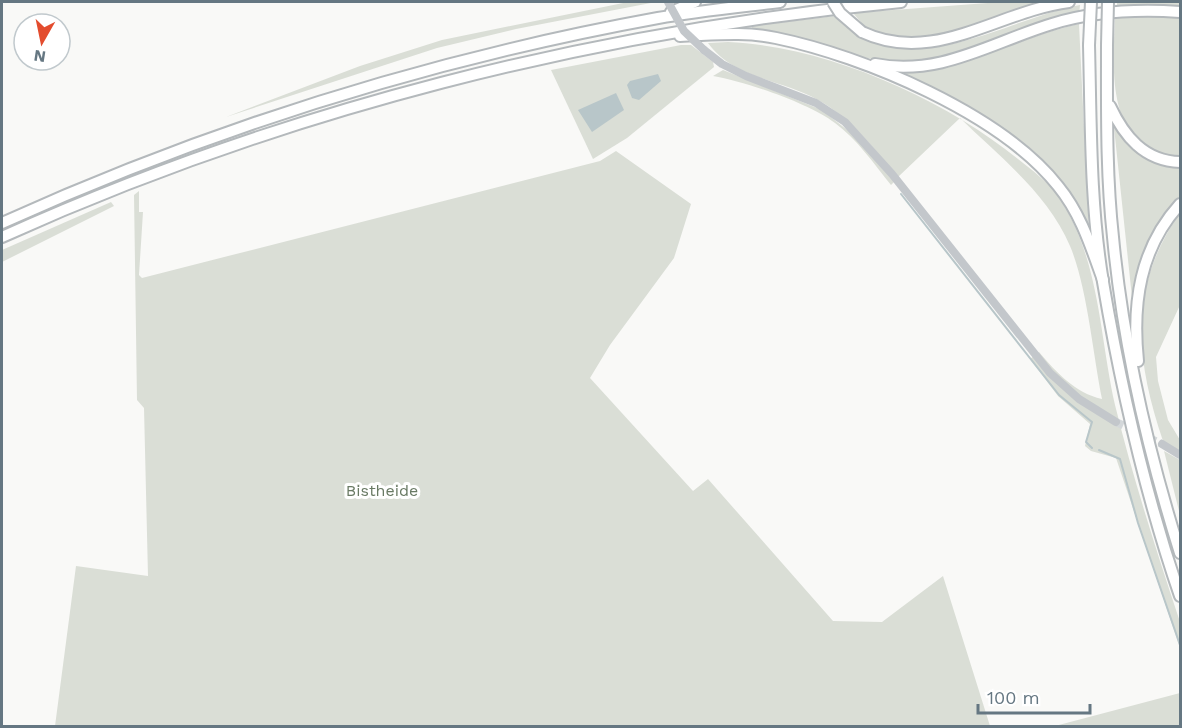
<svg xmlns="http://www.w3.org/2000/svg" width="1182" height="728" viewBox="0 0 1182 728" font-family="'Work Sans',sans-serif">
  <rect width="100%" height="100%" fill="#f9f9f7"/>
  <g fill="#daded6">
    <path d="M 628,2 L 656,2 L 516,29 L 437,48 L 226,117 L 360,66 L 442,40 Z"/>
    <path d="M 1001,2 L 1058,2 L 932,40 L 884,38 L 865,27 L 853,13 Z"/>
    <path d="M 1117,2 L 1180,2 L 1180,9 L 1117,8 Z"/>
    <path d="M 1080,5 L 1079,15 L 950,59 L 905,64 L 855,56 L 813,42 L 752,29 L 752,26 L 835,16 C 902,89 1002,20 1080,5 Z"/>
    <path d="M 1159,16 L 1180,18 L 1180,156 C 1105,152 1113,71 1115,18 Z"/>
    <path d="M 1079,24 L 1089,231 L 1043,165 L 897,73 C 962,73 1017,37 1079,24 Z"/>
    <path d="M 728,42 C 826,46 943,98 1018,159 C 1032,170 1048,182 1058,196 C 1100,258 1099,334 1115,405 C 1133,478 1156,550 1180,622 L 1180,648 L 1116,458 L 1091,451 L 1085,446 L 1090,424 L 1058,396 L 1030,359 L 1039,352 C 1056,372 1075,393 1102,399 C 1093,355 1087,286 1070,246 C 1048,194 1000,157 960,118 L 898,177 C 874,149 851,118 818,100 C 783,80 734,79 708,43 Z"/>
    <path d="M 681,45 L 691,45 L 713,62 L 714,67 L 627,138 L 593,159 L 551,70 Z"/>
    <path d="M 723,70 L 822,110 L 856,137 L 895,181 L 891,185 C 874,164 857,139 835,123 C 808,103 747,82 713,76 Z"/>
    <path d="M 1113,118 L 1123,136 L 1180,165 L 1180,199 L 1166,215 L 1133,307 Z"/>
    <path d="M 616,151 L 691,204 L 674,258 L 610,345 L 590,378 L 693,491 L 708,479 L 833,621 L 882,622 L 943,576 L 990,726 L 55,726 L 76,566 L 148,576 L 144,408 L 137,400 L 134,195 L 139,191 L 139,212 L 143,212 L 139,275 L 142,278 L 600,161 Z"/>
    <path d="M 111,202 L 114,206 L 2,262 L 2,250 Z"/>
    <path d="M 1180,213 L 1180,305 L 1156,357 L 1158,381 L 1168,420 L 1180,440 L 1180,451 L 1163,441 C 1135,358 1128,287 1180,213 Z"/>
    <path d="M 1164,451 L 1180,460 L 1180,515 Z"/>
    <path d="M 1180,693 L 1180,726 L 1055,726 Z"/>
  </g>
  <g fill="#b8c6c9">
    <path d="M 658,74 L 661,81 L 639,100 L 632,98 L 627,85 L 630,81 Z"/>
    <path d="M 616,93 L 624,110 L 592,132 L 578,110 Z"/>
  </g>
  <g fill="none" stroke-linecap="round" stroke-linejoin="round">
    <g stroke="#b8c6c9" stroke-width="2">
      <path d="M 901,194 L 1059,395 L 1092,422 L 1086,442 L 1092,448"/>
      <path d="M 1099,450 L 1120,459 L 1138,523 L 1180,645"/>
    </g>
    <path stroke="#d4d8da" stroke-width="8" stroke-dasharray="8 4" stroke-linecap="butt" d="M 1116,422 L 1162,444"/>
    <defs>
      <g id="highway">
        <path d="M 671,12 L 695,2"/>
        <path d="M 862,32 C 934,66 998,11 1069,2"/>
        <path d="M 680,36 C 712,35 744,31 776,38 C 864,56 1001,114 1058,186 C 1081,214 1091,247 1103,280"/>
        <path d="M 1089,45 C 1091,124 1090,204 1103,282 C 1121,388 1145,494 1180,596"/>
        <path d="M 1107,45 C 1107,109 1106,174 1113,237 C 1123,344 1148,451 1180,553"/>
        <path d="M 875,64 C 940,77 992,42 1052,24 C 1094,11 1137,9 1180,12"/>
        <path d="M 1110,106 C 1124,136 1144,161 1180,162"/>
        <path d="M 2,223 C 210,129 433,59 658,18 C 698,11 739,7 780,2"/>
        <path d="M 2,237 C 283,110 594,31 901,2"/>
        <path d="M 1138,361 C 1132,303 1140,248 1180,204"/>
      </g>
    </defs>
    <use href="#highway" stroke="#b4b9bc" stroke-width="14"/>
    <g stroke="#c3c7cb" stroke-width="8">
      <path d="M 704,50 L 722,64 L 746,76 L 816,103 L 845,122 L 892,174 L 1050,373 L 1079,399 L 1116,422"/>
      <path d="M 1162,444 L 1180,455"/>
    </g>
    <use href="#highway" stroke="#fff" stroke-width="10"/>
    <defs>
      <g id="highway-bridge">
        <path d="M 833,2 L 840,13 L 862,32"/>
        <path d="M 1089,45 L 1091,2"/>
        <path d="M 1107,45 L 1108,2"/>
      </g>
    </defs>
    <use href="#highway-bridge" stroke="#b4b9bc" stroke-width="14" stroke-linecap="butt"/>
    <path stroke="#c3c7cb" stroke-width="8" d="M 668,2 L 684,31 L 704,50"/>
    <use href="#highway-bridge" stroke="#fff" stroke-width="10"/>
  </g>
  <g text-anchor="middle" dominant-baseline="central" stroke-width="6" stroke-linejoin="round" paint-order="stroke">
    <g font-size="16" fill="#697a64" stroke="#fff">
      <text x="382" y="490">Bistheide</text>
    </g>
  </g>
  <rect width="1182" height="728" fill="none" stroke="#657782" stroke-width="6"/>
  <g transform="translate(42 42) rotate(189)"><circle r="28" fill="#ffffff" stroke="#c1c9cd" stroke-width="1.5"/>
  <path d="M0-4.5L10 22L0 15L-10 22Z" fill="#e34c2e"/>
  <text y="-9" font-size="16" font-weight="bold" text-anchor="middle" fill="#657782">N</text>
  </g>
  <path d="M978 704v9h112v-9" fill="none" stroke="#657782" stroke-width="3"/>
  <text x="987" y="704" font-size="18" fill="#657782" stroke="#ffffff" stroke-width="4.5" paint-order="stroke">100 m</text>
</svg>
